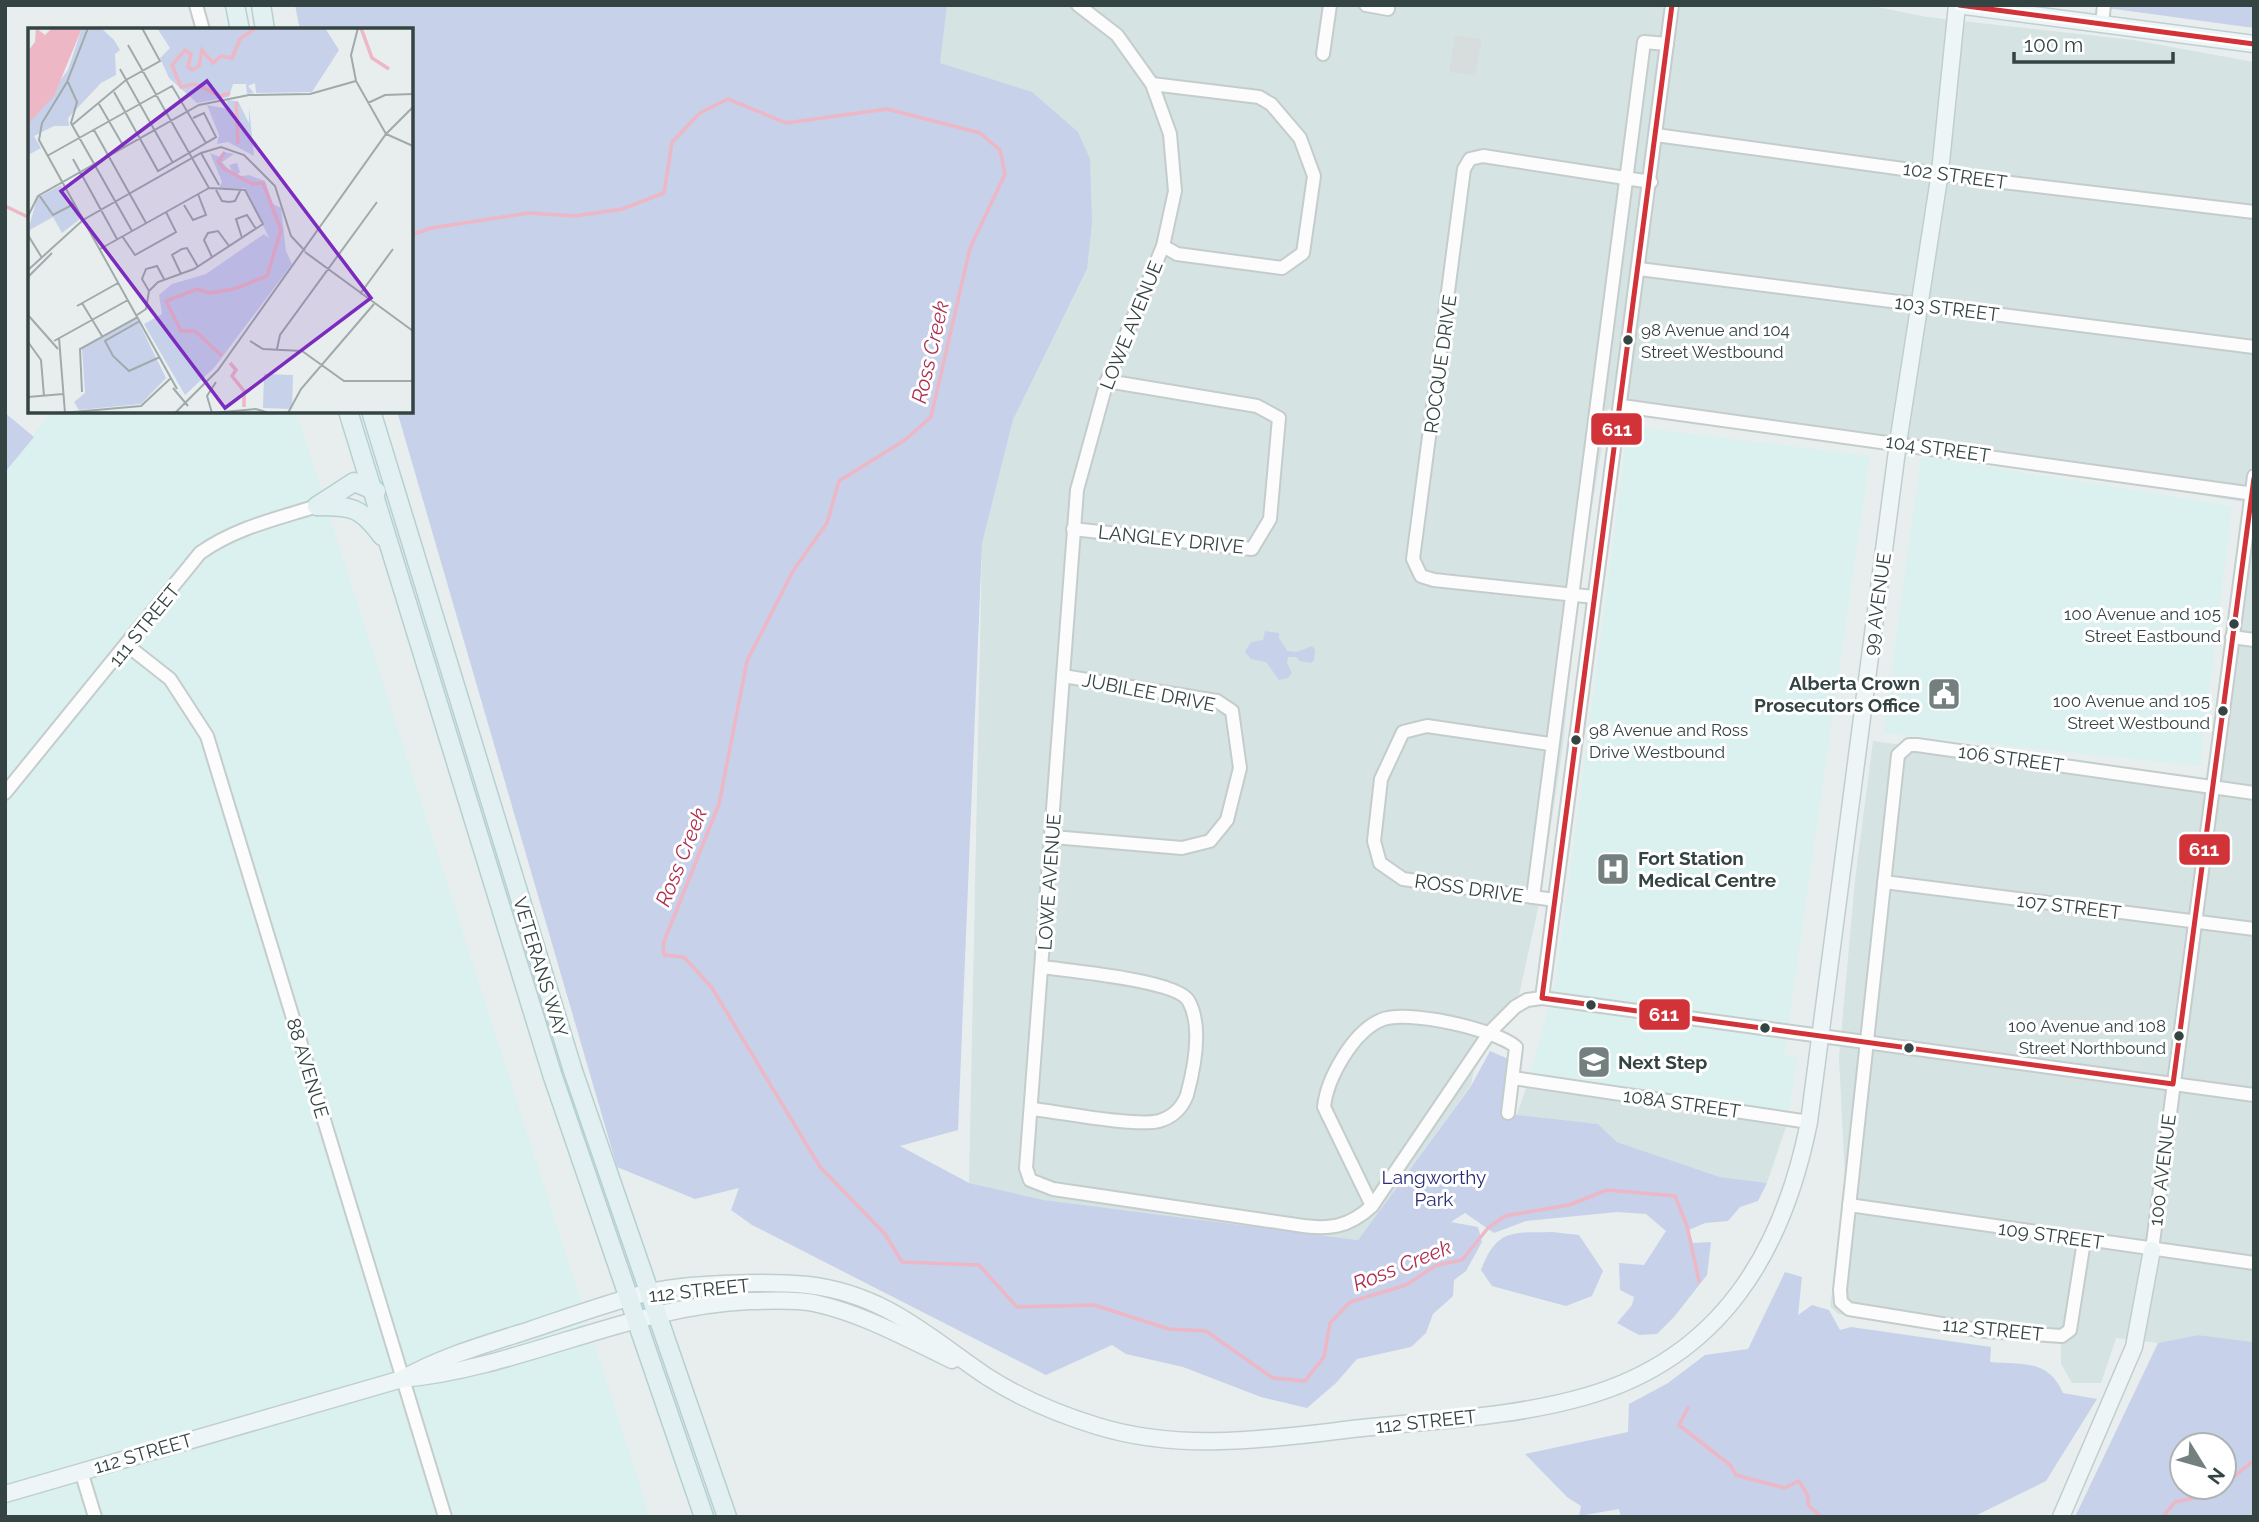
<svg xmlns="http://www.w3.org/2000/svg" width="2259" height="1522" viewBox="0 0 2259 1522" font-family="Raleway,sans-serif">
  <rect width="100%" height="100%" fill="#e8eeee"/>
  <g fill="#d5e3e3">
    <path d="M 947,5 L 1867,5 L 1927,17 L 2133,40 L 2254,62 L 2254,1342 L 2198,1335 L 2158,1343 L 2116,1338 L 2101,1383 L 2072,1383 L 2061,1364 L 2061,1341 L 1838,1314 L 1830,1306 L 1846,1198 L 1839,1058 L 1855,880 L 1873,741 L 2212,787 L 2250,503 L 1896,445 L 1608,409 L 1577,597 L 1563,745 L 1540,899 L 1518,1000 L 1477,1052 L 1471,1085 L 1358,1240 L 1044,1200 L 969,1183 L 982,544 L 1013,420 L 1087,269 L 939,63 Z"/>
    <path d="M 1529,1080 L 1786,1127 L 1767,1183 L 1720,1177 L 1617,1142 L 1598,1124 L 1516,1117 Z"/>
  </g>
  <g fill="#daf1ef">
    <path d="M 52,411 L 296,411 L 650,1517 L 5,1517 L 5,472 Z"/>
    <path d="M 1628,426 L 1870,456 L 1784,1055 L 1798,1058 L 1786,1127 L 1529,1080 L 1556,979 Z"/>
    <path d="M 1921,456 L 2232,506 L 2200,766 L 1883,733 Z"/>
  </g>
  <g fill="#c7d1ea" fill-rule="evenodd">
    <path d="M 295,5 L 947,5 L 940,63 L 1032,92 L 1078,132 L 1090,159 L 1092,222 L 1087,269 L 1013,420 L 982,544 L 958,1130 L 900,1146 L 969,1183 L 1044,1200 L 1358,1240 L 1471,1086 L 1490,1051 L 1511,1060 L 1507,1114 L 1598,1124 L 1617,1142 L 1720,1177 L 1767,1183 L 1758,1201 L 1740,1207 L 1728,1221 L 1705,1223 L 1689,1230 L 1693,1243 L 1711,1242 L 1707,1275 L 1674,1317 L 1657,1334 L 1639,1335 L 1617,1323 L 1632,1305 L 1634,1297 L 1620,1290 L 1619,1263 L 1644,1265 L 1666,1231 L 1646,1214 L 1617,1212 L 1526,1221 L 1494,1233 L 1465,1213 L 1451,1222 L 1478,1227 L 1482,1242 L 1466,1271 L 1454,1280 L 1453,1296 L 1433,1314 L 1426,1333 L 1411,1347 L 1357,1359 L 1336,1383 L 1307,1408 L 1261,1397 L 1183,1367 L 1126,1354 L 1112,1345 L 1046,1375 L 752,1225 L 731,1210 L 739,1188 L 695,1199 L 617,1167 L 397,411 L 411,411 L 411,30 L 300,30 Z"/>
    <path d="M 2085,5 L 2254,5 L 2254,28 Z"/>
    <path d="M 5,413 L 34,437 L 5,472 Z"/>
    <path d="M 1265,631 L 1279,633 L 1279,638 L 1287,651 L 1297,652 L 1312,646 L 1315,650 L 1314,660 L 1311,663 L 1300,661 L 1296,657 L 1288,657 L 1287,663 L 1292,673 L 1288,678 L 1279,680 L 1266,662 L 1251,659 L 1245,652 L 1251,642 L 1263,640 Z"/>
    <path d="M 1552,1232 L 1579,1235 L 1603,1271 L 1592,1296 L 1566,1306 L 1492,1286 L 1481,1270 C 1497,1228 1512,1233 1552,1232 Z"/>
    <path d="M 1785,1272 L 1802,1277 L 1798,1315 L 1812,1305 L 1829,1310 L 1840,1330 L 1851,1327 L 1991,1347 L 1990,1362 C 2023,1365 2048,1359 2063,1393 L 2097,1399 L 2046,1481 L 1973,1517 L 1621,1517 L 1619,1509 L 1579,1516 L 1581,1506 L 1567,1497 L 1525,1454 L 1628,1432 L 1629,1404 L 1668,1383 L 1705,1355 L 1748,1349 Z"/>
    <path d="M 2198,1335 L 2254,1342 L 2254,1517 L 2075,1517 L 2158,1343 ZM 2182,1445 L 2224,1445 L 2224,1487 L 2182,1487 Z"/>
  </g>
  <path fill="#d7dddd" d="M 1455,35 L 1482,39 L 1475,76 L 1449,72 Z"/>
  <g fill="none" stroke-linecap="round" stroke-linejoin="round">
    <g stroke="#edb7c6" stroke-width="3.5">
      <path d="M 5,206 L 30,218"/>
      <path d="M 411,235 L 431,228 L 529,213 L 575,216 L 622,209 L 664,193 L 672,142 L 700,113 L 728,99 L 786,123 L 887,109 L 980,133 L 1000,150 L 1005,174 L 970,248 L 931,417 L 905,440 L 839,481 L 827,523 L 793,571 L 747,661 L 719,804 L 663,944 L 664,955 L 684,957 L 712,988 L 820,1167 L 885,1234 L 902,1262 L 979,1265 L 1017,1307 L 1094,1305 L 1169,1329 L 1206,1331 L 1273,1378 L 1305,1381 L 1324,1357 L 1330,1323 L 1350,1302 L 1406,1285 L 1437,1265 L 1462,1260 L 1488,1228 L 1505,1216 L 1569,1205 L 1607,1190 L 1675,1196 L 1687,1226 L 1699,1281"/>
      <path d="M 1688,1408 L 1679,1425 L 1730,1465 L 1736,1475 L 1784,1488 L 1799,1481 L 1808,1496 L 1808,1505 L 1821,1517"/>
      <path d="M 2224,1485 L 2254,1460"/>
      <path d="M 2163,1517 L 2175,1502 L 2216,1493 L 2222,1487"/>
    </g>
    <defs>
      <g id="street">
        <path d="M 196,5 L 203,30"/>
        <path d="M 1078,5 L 1117,35 L 1152,84 L 1170,134 L 1175,191 L 1163,246 L 1107,381 L 1077,490 L 1026,1168 L 1030,1180 L 1053,1189 L 1297,1225 C 1328,1230 1348,1228 1372,1206 L 1490,1032 L 1515,1007 L 1527,1000 L 1542,998 L 2254,1095"/>
        <path d="M 1366,5 L 1388,9"/>
        <path d="M 2102,24 L 2104,5"/>
        <path d="M 1323,54 L 1330,5"/>
        <path d="M 1152,84 L 1259,97 L 1271,104 L 1300,138 L 1314,176 L 1303,253 L 1282,268 L 1177,254 L 1163,246"/>
        <path d="M 1656,135 L 1969,178 L 2254,212"/>
        <path d="M 1639,269 L 2254,347"/>
        <path d="M 1622,406 L 2254,494"/>
        <path d="M 1073,529 L 1252,549 L 1270,519 L 1279,418 L 1257,406 L 1107,381"/>
        <path d="M 1594,597 L 1434,580 L 1421,576 L 1413,559 L 1464,169 L 1470,159 L 1483,156 L 1651,182"/>
        <path d="M 2232,637 L 2254,640"/>
        <path d="M 128,646 L 170,679 L 207,736 L 445,1517"/>
        <path d="M 1550,744 L 1427,726 L 1403,732 L 1381,779 L 1374,841 L 1380,863 L 1403,879 L 1555,900"/>
        <path d="M 5,793 L 200,553 C 235,528 276,519 317,506"/>
        <path d="M 1053,837 L 1182,848 L 1210,841 L 1227,820 L 1240,768 L 1232,711 L 1217,701 L 1063,676"/>
        <path d="M 1884,882 L 2254,929"/>
        <path d="M 1533,897 L 1644,42 L 1667,44"/>
        <path d="M 1542,998 L 1672,5"/>
        <path d="M 1513,1078 L 1809,1122"/>
        <path d="M 1032,1109 C 1060,1112 1136,1127 1159,1121 C 1173,1117 1182,1108 1187,1095 C 1194,1069 1203,1025 1188,1000 C 1175,980 1070,971 1043,967"/>
        <path d="M 1849,1205 L 2254,1263"/>
        <path d="M 1372,1206 L 1324,1107 C 1327,1078 1353,1032 1381,1020 C 1406,1009 1495,1029 1516,1047 L 1508,1113"/>
        <path d="M 2084,1241 L 2070,1330 L 2062,1336 L 1985,1331 L 1849,1309 L 1841,1302 L 1840,1290 L 1898,755 L 1909,745 L 1917,745 L 2254,793"/>
        <path d="M 2152,1250 L 2254,476"/>
        <path d="M 81,1471 L 95,1517"/>
      </g>
      <g id="secondary">
        <path d="M 1957,5 L 2254,44"/>
        <path d="M 402,1379 C 443,1356 486,1344 530,1330 C 569,1317 607,1303 646,1293 C 686,1283 767,1281 808,1285 C 884,1294 926,1335 986,1376 C 1020,1398 1058,1414 1097,1426 C 1184,1453 1273,1438 1362,1428 C 1436,1420 1515,1417 1587,1396 C 1721,1357 1783,1252 1809,1122 L 1898,443 L 1940,172 L 1957,5"/>
        <path d="M 5,1494 L 402,1379 C 521,1368 629,1306 750,1301 C 771,1301 793,1299 814,1303 C 864,1314 906,1338 952,1360"/>
        <path d="M 2061,1517 L 2134,1347 L 2152,1250"/>
      </g>
      <g id="primary">
        <path d="M 235,5 L 240,30"/>
        <path d="M 261,5 L 265,30"/>
        <path d="M 348,411 L 552,1074 L 704,1517"/>
        <path d="M 371,411 L 573,1071 L 727,1517"/>
        <path d="M 317,506 C 352,506 361,507 382,536"/>
        <path d="M 317,506 L 354,482 L 376,491"/>
      </g>
    </defs>
    <use href="#street" stroke="#c5cccc" stroke-width="16"/>
    <use href="#secondary" stroke="#c0cecf" stroke-width="19"/>
    <use href="#primary" stroke="#b5d0d1" stroke-width="21"/>
    <use href="#street" stroke="#fcfcfc" stroke-width="12"/>
    <use href="#secondary" stroke="#edf5f6" stroke-width="16"/>
    <use href="#primary" stroke="#e2f0f1" stroke-width="18"/>
    <defs>
      <g id="bus-1">
        <path d="M 1672,5 L 1542,998 L 2173,1084 L 2254,478"/>
        <path d="M 1959,5 L 2254,44"/>
      </g>
    </defs>
    <use href="#bus-1" stroke="#fff" stroke-width="10"/>
    <use href="#bus-1" stroke="#d23339" stroke-width="5"/>
  </g>
  <defs>
    <symbol id="civic-square" viewBox="-11 -11 22 22"><rect x="-9" y="-9" width="18" height="18" rx="4" fill="#73807f" stroke="#fff"/><path d="M-.6-6.5H3V-4.5H.6V-3L4-1V1h2V6H-6V1h2V-1L-.6-3ZM-1.2 2.5V6h2.4V2.5Z" fill="#fff"/></symbol>
    <symbol id="hospital-square" viewBox="-11 -11 22 22"><rect x="-9" y="-9" width="18" height="18" rx="4" fill="#73807f" stroke="#fff"/><path d="M-5-5h3v3.5h4V-5h3V5h-3V1.5h-4V5h-3Z" fill="#fff"/></symbol>
    <symbol id="school-square" viewBox="-11 -11 22 22"><rect x="-9" y="-9" width="18" height="18" rx="4" fill="#73807f" stroke="#fff"/><path d="M0-5L7-2L0 1L-7-2ZM-4 1L0 2.5L4 1V4Q0 6-4 4Z" fill="#fff"/></symbol>
  </defs>
  <g fill-rule="evenodd">
    <use href="#civic-square" x="1925" y="675" width="38" height="38"/>
    <use href="#hospital-square" x="1594" y="850" width="38" height="38"/>
    <use href="#school-square" x="1575" y="1043" width="38" height="38"/>
  </g>
  <g fill="#344443" stroke="#fff" stroke-width="2.5">
    <circle cx="1628" cy="340" r="6"/>
    <circle cx="2234" cy="624" r="6"/>
    <circle cx="2223" cy="711" r="6"/>
    <circle cx="1576" cy="740" r="6"/>
    <circle cx="1591" cy="1005" r="6"/>
    <circle cx="1765" cy="1028" r="6"/>
    <circle cx="2179" cy="1036" r="6"/>
    <circle cx="1909" cy="1048" r="6"/>
  </g>
  <g text-anchor="middle" dominant-baseline="central" stroke-width="6" stroke-linejoin="round" paint-order="stroke">
    <g font-size="17" fill="#344443" stroke="#fff" text-anchor="end">
      <text x="1641" y="330" text-anchor="start">98 Avenue and 104<tspan x="1641" dy="22">Street Westbound</tspan></text>
      <text x="2221" y="614">100 Avenue and 105<tspan x="2221" dy="22">Street Eastbound</tspan></text>
      <text x="2210" y="701">100 Avenue and 105<tspan x="2210" dy="22">Street Westbound</tspan></text>
      <text x="1589" y="730" text-anchor="start">98 Avenue and Ross<tspan x="1589" dy="22">Drive Westbound</tspan></text>
      <text x="2166" y="1026">100 Avenue and 108<tspan x="2166" dy="22">Street Northbound</tspan></text>
    </g>
    <g font-size="19" fill="#344443" stroke="#fff">
      <text transform="translate(1955 175) rotate(8)">102 STREET</text>
      <text transform="translate(1947 308) rotate(7)">103 STREET</text>
      <text transform="translate(1131 325) rotate(-68)">LOWE AVENUE</text>
      <text transform="translate(1440 364) rotate(-82)">ROCQUE DRIVE</text>
      <text transform="translate(1938 448) rotate(8)">104 STREET</text>
      <text transform="translate(1171 539) rotate(6)">LANGLEY DRIVE</text>
      <text transform="translate(1877 604) rotate(-82)">99 AVENUE</text>
      <text transform="translate(144 625) rotate(-51)">111 STREET</text>
      <text transform="translate(1149 692) rotate(11)">JUBILEE DRIVE</text>
      <text transform="translate(2011 758) rotate(8)">106 STREET</text>
      <text transform="translate(1049 882) rotate(-86)">LOWE AVENUE</text>
      <text transform="translate(1469 888) rotate(8)">ROSS DRIVE</text>
      <text transform="translate(2069 906) rotate(7)">107 STREET</text>
      <text transform="translate(541 967) rotate(73)">VETERANS WAY</text>
      <text transform="translate(308 1068) rotate(73)">88 AVENUE</text>
      <text transform="translate(1682 1103) rotate(8)">108A STREET</text>
      <text transform="translate(2162 1170) rotate(-83)">100 AVENUE</text>
      <text transform="translate(2051 1235) rotate(8)">109 STREET</text>
      <text transform="translate(699 1290) rotate(-6)">112 STREET</text>
      <text transform="translate(1993 1329) rotate(6)">112 STREET</text>
      <text transform="translate(1426 1421) rotate(-6)">112 STREET</text>
      <text transform="translate(143 1453) rotate(-16)">112 STREET</text>
    </g>
    <g font-size="19" font-weight="bold" fill="#344443" stroke="#fff" text-anchor="start">
      <text x="1920" y="683" text-anchor="end">Alberta Crown<tspan x="1920" dy="22">Prosecutors Office</tspan></text>
      <text x="1638" y="858">Fort Station<tspan x="1638" dy="22">Medical Centre</tspan></text>
      <text x="1618" y="1062">Next Step</text>
    </g>
    <g font-size="19" fill="#282d75" stroke="#fff">
      <text x="1434" y="1177">Langworthy<tspan x="1434" dy="22">Park</tspan></text>
    </g>
    <g font-size="21" font-style="italic" fill="#af2e4f" stroke="#fff">
      <text transform="translate(930 352) rotate(-77)">Ross Creek</text>
      <text transform="translate(681 857) rotate(-68)">Ross Creek</text>
      <text transform="translate(1402 1265) rotate(-22)">Ross Creek</text>
    </g>
  </g>
  <g transform="translate(28 28)">
    <rect width="385" height="385" fill="#e8eeee"/>
    <path d="M 54,0 L 73,0 L 86,12 L 92,22 L 87,26 L 88,47 L 73,55 L 40,90 L 41,98 L 26,98 L 6,108 L 13,120 L 0,127 L 0,96 L 40,42 ZM 129,0 L 297,0 L 311,22 L 284,64 L 228,65 L 227,55 L 220,58 L 226,65 L 219,66 L 218,56 L 205,56 L 201,69 L 169,75 L 141,50 L 132,30 L 142,20 ZM 198,72 L 210,73 L 221,95 L 221,78 L 226,128 L 200,114 L 189,116 L 191,107 L 179,77 L 201,81 ZM 195,124 L 206,126 L 194,134 L 205,146 L 201,137 L 209,135 L 212,144 L 207,149 L 221,147 L 237,153 L 245,176 L 253,180 L 258,223 L 264,236 L 186,340 L 157,367 L 116,296 L 134,286 L 131,267 L 144,256 L 178,246 L 236,206 L 241,210 L 217,160 L 190,161 L 194,154 L 182,125 L 192,129 ZM 33,157 L 52,191 L 34,205 L 25,189 L 0,203 L 9,170 ZM 109,291 L 138,350 L 113,376 L 51,382 L 46,374 L 57,365 L 54,321 ZM 236,346 L 265,347 L 264,381 L 235,380 Z" fill="#c7d1ea"/>
    <path d="M 8,0 L 17,7 L 24,0 L 54,0 L 26,68 L 0,96 L 0,23 L 7,14 Z" fill="#edb7c6"/>
    <path fill="none" stroke="#edb7c6" stroke-width="3.5" d="M 333,0 L 344,30 L 361,41M 202,65 L 193,68 L 167,56 L 153,59 L 144,37 L 157,22 L 163,26 L 160,39 L 164,42 L 171,38 L 174,22 L 185,35 L 193,28 L 204,30 L 212,11 L 228,0M 208,74 L 210,116M 194,328 L 167,303 L 153,303 L 138,273 L 169,261 L 182,265 L 206,261 L 239,248 L 253,202 L 235,155 L 224,156 L 195,140 L 190,133 L 197,124M 202,335 L 208,342 L 204,348 L 216,363 L 216,379"/>
    <path fill="none" stroke="#a0aaaa" stroke-width="2" d="M 60,0 L 39,54 L 14,95 L 11,112 L 149,361M 330,0 L 323,27 L 328,53 L 358,106 L 385,118M 100,17 L 181,160M 92,41 L 145,135M 40,54 L 49,74 L 43,95 L 104,203M 86,64 L 130,143 L 188,109 L 176,85 L 165,90M 340,75 L 357,67 L 385,66M 71,76 L 96,119M 44,97 L 98,52 L 132,33 L 114,0M 66,102 L 118,195M 173,125 L 191,157M 19,128 L 144,58 L 178,115M 45,131 L 89,211M 188,162 L 194,173 L 201,174 L 207,173 L 213,161M 11,167 L 25,187 L 46,176M 156,177 L 165,192 L 178,187 L 170,166M 0,188 L 10,168 L 171,77 L 221,67 L 282,66 L 328,53M 0,207 L 14,230M 94,208 L 107,227 L 148,204 L 138,184M 214,210 L 208,191 L 219,187 L 228,201M 72,221 L 181,160M 277,224 L 385,303M 184,229 L 176,212 L 180,205 L 190,203 L 201,218M 0,242 L 55,192 L 173,125 L 193,119 L 216,127 L 247,158 L 263,208 L 277,223M 153,246 L 144,227 L 154,221 L 159,220 L 170,239M 0,249 L 24,225M 121,263 L 114,251 L 118,241 L 129,238 L 136,251M 332,266 L 365,221M 54,275 L 74,308M 49,278 L 90,255M 0,287 L 30,321M 109,287 L 118,281 L 121,263 L 130,254 L 166,241 L 235,196 L 217,162 L 181,160M 112,293 L 77,313 L 85,328 L 101,343 L 132,329M 31,310 L 37,385M 26,313 L 100,272M 222,313 L 235,321 L 274,323 L 316,353 L 385,353M 0,314 L 13,332 L 16,368M 249,321 L 252,307 L 349,174M 145,360 L 160,378M 54,364 L 52,321 L 110,289M 0,369 L 35,366M 34,385 L 113,378 L 143,350M 147,385 L 190,342 L 358,106 L 385,79M 184,385 L 228,381 L 241,385M 184,385 L 179,368 L 188,354M 260,385 L 273,361 L 346,276"/>
    <path fill="#7b2cbf" fill-opacity="0.15" stroke="#7b2cbf" stroke-width="3.5" d="M 179,53 L 343,270 L 197,380 L 33,163 Z"/>
    <rect width="385" height="385" fill="none" stroke="#344443" stroke-width="3.5"/>
  </g>
  <g stroke="#fff" stroke-width="2.5">
    <rect x="1590" y="412" width="53" height="34" rx="7" fill="#d23339"/>
    <rect x="2178" y="833" width="53" height="33" rx="7" fill="#d23339"/>
    <rect x="1638" y="998" width="53" height="33" rx="7" fill="#d23339"/>
  </g>
  <g font-size="19" text-anchor="middle" font-weight="bold" fill="#fff">
    <text x="1617" y="436">611</text>
    <text x="2204" y="856">611</text>
    <text x="1664" y="1021">611</text>
  </g>
  <rect width="2259" height="1522" fill="none" stroke="#344443" stroke-width="14"/>
  <g transform="translate(2203 1466) rotate(127)"><circle r="33" fill="#ffffff" stroke="#aeb4b4" stroke-width="2"/>
  <path d="M0-5L12 26L0 18L-12 26Z" fill="#73807f"/>
  <text y="-10" font-size="19" font-weight="bold" text-anchor="middle" fill="#344443">N</text>
  </g>
  <path d="M2014 52v10h159v-10" fill="none" stroke="#344443" stroke-width="3.5"/>
  <text x="2024" y="52" font-size="21" fill="#344443" stroke="#ffffff" stroke-width="5" paint-order="stroke">100 m</text>
</svg>
